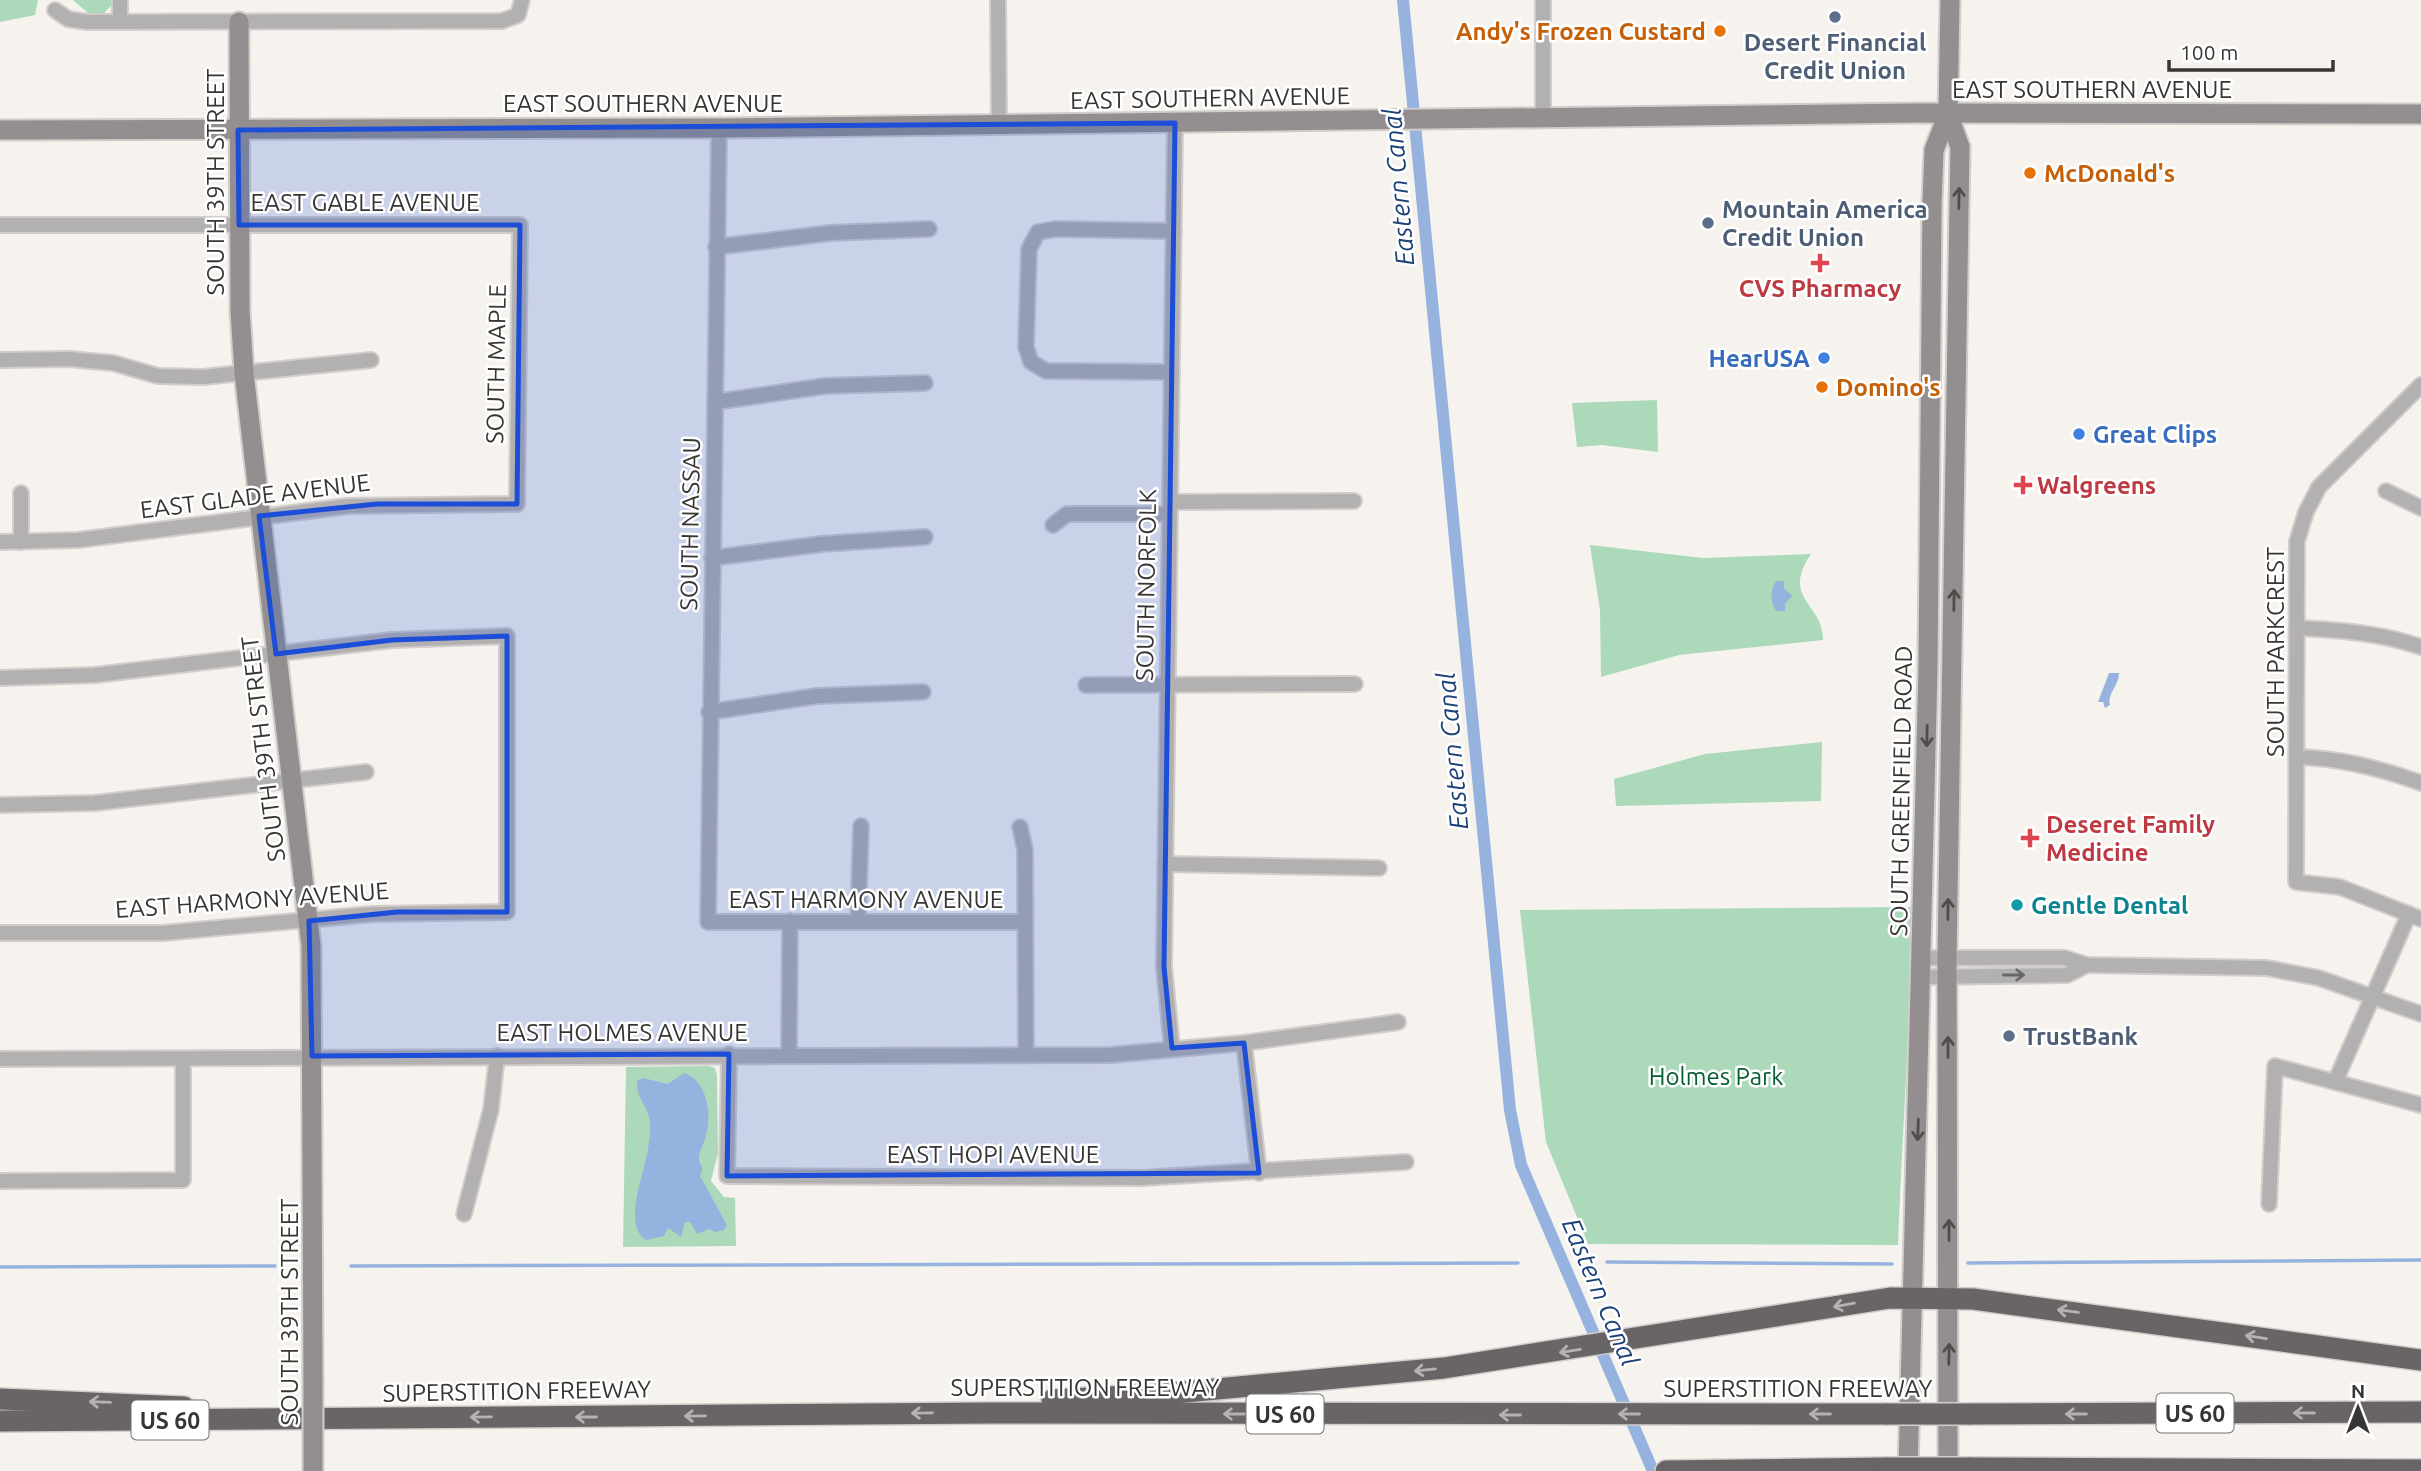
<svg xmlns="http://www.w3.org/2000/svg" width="2421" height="1471" viewBox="0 0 2421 1471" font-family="Ubuntu,sans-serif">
  <rect width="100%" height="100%" fill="#f6f3ef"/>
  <g fill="#abd9ba">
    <path d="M 0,0 L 38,0 L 35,15 L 0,22 Z"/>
    <path d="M 73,0 L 112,0 L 111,6 L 103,14 L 88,13 Z"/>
    <path d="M 1657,400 L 1658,452 L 1602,445 L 1577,447 L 1572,403 Z"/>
    <path d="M 1590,545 L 1703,558 L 1811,554 C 1780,599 1824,604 1823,640 L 1679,655 L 1601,677 L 1600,610 Z"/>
    <path d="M 1822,742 L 1821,801 L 1616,806 L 1614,779 L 1705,754 Z"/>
    <path d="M 1912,907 C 1911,1019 1902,1132 1898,1245 L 1588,1244 L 1546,1142 L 1520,910 Z"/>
    <path d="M 709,1066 L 715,1068 L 717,1075 L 718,1153 L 711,1181 L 724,1197 L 735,1198 L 736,1246 L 623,1247 L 626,1067 Z"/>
  </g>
  <g fill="#95b3de">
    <path d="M 1776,581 L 1784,581 L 1784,588 L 1792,596 L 1785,604 L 1785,611 L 1776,611 C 1770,601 1770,591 1776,581 Z"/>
    <path d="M 2109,673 L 2119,673 C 2119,686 2107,693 2110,705 L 2105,708 L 2103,702 L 2098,702 Z"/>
    <path d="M 684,1073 C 707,1080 712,1114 706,1135 C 705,1142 700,1149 699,1156 C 698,1165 706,1166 700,1176 L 727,1225 L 724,1230 L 715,1232 L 709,1229 L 697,1234 L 690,1222 L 685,1222 L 681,1237 L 668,1228 L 664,1236 L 646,1240 C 622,1224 645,1172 648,1149 C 650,1137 652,1122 647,1111 C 642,1100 636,1094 637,1081 L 643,1078 L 668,1084 Z"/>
  </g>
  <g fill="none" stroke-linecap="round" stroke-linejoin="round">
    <g stroke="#95b3de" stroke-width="3.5">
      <path d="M 1607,1262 L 1892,1264"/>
      <path d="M 1968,1263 L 2421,1260"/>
      <path d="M 351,1266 L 1518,1263"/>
      <path d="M 0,1267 L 275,1266"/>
    </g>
    <path stroke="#95b3de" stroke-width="12" d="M 1403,0 L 1510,1110 L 1521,1165 L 1653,1471"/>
    <defs>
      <g id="street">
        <path d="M 120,0 L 120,22"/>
        <path d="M 998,0 L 999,125"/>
        <path d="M 55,10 L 68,19 L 87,22 L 502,21 L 518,15 L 522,0"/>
        <path d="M 1543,120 L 1543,0"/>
        <path d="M 719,128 L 708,922 L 1025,922"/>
        <path d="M 0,225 L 520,225 L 517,504 L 348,506 L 78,540 L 0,542"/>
        <path d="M 716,247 L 830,233 L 929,229"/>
        <path d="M 0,360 L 69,359 L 113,363 L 158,376 L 203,377 L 371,360"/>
        <path d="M 1172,372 L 1046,371 L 1031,362 L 1026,347 L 1029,249 L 1038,232 L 1055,229 L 1174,231"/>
        <path d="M 2421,385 L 2319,487 L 2306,512 L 2297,541 L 2296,882 L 2340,887 L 2421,919"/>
        <path d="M 715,402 L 825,386 L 925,383"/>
        <path d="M 2386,491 L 2421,508"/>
        <path d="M 1170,502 L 1354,501"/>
        <path d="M 1053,525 L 1067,514 L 1170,514"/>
        <path d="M 21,542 L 21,493"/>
        <path d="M 712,558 L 821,544 L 925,537"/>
        <path d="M 2298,628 C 2340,630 2381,633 2421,647"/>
        <path d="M 0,678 L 95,675 L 392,640 L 507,636 L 507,912 L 373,914 L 163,933 L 0,933"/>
        <path d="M 1086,685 L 1355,684"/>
        <path d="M 709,712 L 817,696 L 923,692"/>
        <path d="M 2297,757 C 2341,758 2380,768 2421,783"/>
        <path d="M 0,805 L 95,803 L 366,772"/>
        <path d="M 1020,827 L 1025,850 L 1026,1054"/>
        <path d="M 1165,864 L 1379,868"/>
        <path d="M 858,922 L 861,826"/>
        <path d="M 1922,958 L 2065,958 L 2087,965 L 2267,968 L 2319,978 L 2421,1014"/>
        <path d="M 1922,977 L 2067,975 L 2087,965"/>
        <path d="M 1244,1043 L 1259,1173"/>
        <path d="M 1172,1048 L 1164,967 L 1175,123"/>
        <path d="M 729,1054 L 727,1176 L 1142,1178 L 1406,1162"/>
        <path d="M 789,1054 L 790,921"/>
        <path d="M 0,1059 L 1110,1055 L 1244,1043 L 1398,1022"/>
        <path d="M 2335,1082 L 2409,914"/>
        <path d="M 0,1181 L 183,1180 L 183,1059"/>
        <path d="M 2269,1204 L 2275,1066 L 2421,1105"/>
        <path d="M 464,1214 L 491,1109 L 497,1056"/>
      </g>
      <g id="secondary">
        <path d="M 239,22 L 240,311 L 244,373 L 311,946 L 313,1380"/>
        <path d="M 0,130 L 719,128 L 1914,113 L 2421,114"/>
        <path d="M 1908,1471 L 1928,668 L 1932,203 L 1934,150 L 1948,114 L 1950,0"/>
        <path d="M 1948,1471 L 1947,958 L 1960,147 L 1948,114"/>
      </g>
      <g id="highway">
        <path d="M 0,1399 L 184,1407"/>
        <path d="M 1052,1400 L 1163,1394 L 1444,1368 L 1890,1298 L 1973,1299 L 2421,1360"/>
        <path d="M 1969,1414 L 2421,1412"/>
        <path d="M 0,1421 L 991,1413 L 1888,1414"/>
        <path d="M 1968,1468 L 2421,1470"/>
        <path d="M 1666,1471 L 1887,1468"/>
      </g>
    </defs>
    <use href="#street" stroke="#d0cdca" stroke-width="18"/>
    <use href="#secondary" stroke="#d0cdca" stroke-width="23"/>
    <use href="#highway" stroke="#d0cdca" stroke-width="24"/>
    <use href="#street" stroke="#b3b0b1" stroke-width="14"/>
    <use href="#secondary" stroke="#938f90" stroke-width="19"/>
    <use href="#highway" stroke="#696465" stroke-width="21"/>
    <defs>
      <path id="secondary-bridge" d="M 313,1380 L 313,1471"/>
      <g id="highway-bridge">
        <path d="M 1888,1414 L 1969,1414"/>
        <path d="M 1887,1468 L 1968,1468"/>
      </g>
    </defs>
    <use href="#secondary-bridge" stroke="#d0cdca" stroke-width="23" stroke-linecap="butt"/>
    <use href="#highway-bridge" stroke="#d0cdca" stroke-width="24" stroke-linecap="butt"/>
    <use href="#secondary-bridge" stroke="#938f90" stroke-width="19"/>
    <use href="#highway-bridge" stroke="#696465" stroke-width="21"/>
  </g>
  <defs><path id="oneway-shaft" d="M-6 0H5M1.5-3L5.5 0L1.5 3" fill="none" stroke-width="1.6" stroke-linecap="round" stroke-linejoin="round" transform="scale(1.75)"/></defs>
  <g stroke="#4f4c4c">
    <use href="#oneway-shaft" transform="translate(1959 198) rotate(-89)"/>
    <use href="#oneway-shaft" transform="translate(1954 600) rotate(-89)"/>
    <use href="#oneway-shaft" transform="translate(1927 736) rotate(91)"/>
    <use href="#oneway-shaft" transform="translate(1948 909) rotate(-89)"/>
    <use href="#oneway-shaft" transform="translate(1948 1047) rotate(-90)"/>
    <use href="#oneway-shaft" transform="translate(1918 1130) rotate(92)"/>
    <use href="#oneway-shaft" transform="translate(1949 1230) rotate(-90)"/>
    <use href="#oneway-shaft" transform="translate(1949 1354) rotate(-89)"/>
  </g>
  <use stroke="#696767" href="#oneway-shaft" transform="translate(2014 975)"/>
  <g stroke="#b4b2b2">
    <use href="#oneway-shaft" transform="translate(1844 1305) rotate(170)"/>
    <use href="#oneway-shaft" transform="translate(2068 1311) rotate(-173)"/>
    <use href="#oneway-shaft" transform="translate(2256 1337) rotate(-171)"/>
    <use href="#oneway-shaft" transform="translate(1570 1351) rotate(171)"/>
    <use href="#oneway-shaft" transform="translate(1425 1370) rotate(174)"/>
    <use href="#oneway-shaft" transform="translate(100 1402) rotate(-178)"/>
    <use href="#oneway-shaft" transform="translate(922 1413) rotate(179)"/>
    <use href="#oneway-shaft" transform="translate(2304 1413) rotate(180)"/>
    <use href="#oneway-shaft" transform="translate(1234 1414) rotate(-180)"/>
    <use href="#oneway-shaft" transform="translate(1629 1414) rotate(180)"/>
    <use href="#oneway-shaft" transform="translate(1820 1414) rotate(180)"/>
    <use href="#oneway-shaft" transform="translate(2076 1414) rotate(180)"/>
    <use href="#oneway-shaft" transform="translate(1510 1415) rotate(-180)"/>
    <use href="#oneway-shaft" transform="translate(695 1416) rotate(179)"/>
    <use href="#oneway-shaft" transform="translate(481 1417) rotate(179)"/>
    <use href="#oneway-shaft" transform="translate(586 1417) rotate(180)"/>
  </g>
  <path fill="#1d4ed8" fill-opacity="0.2" stroke="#1d4ed8" stroke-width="5" stroke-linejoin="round" d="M 1175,123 L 1164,967 L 1172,1048 L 1244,1043 L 1259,1173 L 727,1176 L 729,1054 L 312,1056 L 309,921 L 397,912 L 507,912 L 507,636 L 392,640 L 276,654 L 259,516 L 377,504 L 517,504 L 520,225 L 239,225 L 238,130 Z"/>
  <g fill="#5c6f8a" stroke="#fff" stroke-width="2.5">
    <circle cx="1835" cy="17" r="7"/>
    <circle cx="1708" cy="223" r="7"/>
    <circle cx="2009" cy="1036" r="7"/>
  </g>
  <g fill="#e8710a" stroke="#fff" stroke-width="2.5">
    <circle cx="1720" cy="31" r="7"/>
    <circle cx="2030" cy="173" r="7"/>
    <circle cx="1822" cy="387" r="7"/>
  </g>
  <g fill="#e0444e" stroke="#fff" stroke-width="2.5">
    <path d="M1816.5 252.5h7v7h7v7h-7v7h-7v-7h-7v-7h7z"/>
    <path d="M2019.5 474.5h7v7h7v7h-7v7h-7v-7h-7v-7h7z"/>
    <path d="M2026.5 827.5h7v7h7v7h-7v7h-7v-7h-7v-7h7z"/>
  </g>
  <g fill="#3f7fe0" stroke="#fff" stroke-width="2.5">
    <circle cx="1824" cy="358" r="7"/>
    <circle cx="2079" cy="434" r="7"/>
  </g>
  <circle fill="#0f9aa8" stroke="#fff" stroke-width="2.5" cx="2017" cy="905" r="7"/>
  <g text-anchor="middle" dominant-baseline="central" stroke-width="5" stroke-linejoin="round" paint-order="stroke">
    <g fill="#fff" stroke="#747272" stroke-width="2">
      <rect x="2156.5" y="1393.5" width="77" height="39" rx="5"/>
      <rect x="1246.5" y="1394.5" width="77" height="39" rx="5"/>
      <rect x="131.5" y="1400.5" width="77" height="39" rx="5"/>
    </g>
    <g font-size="23" font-weight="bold" fill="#383635">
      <text x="2195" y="1413">US 60</text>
      <text x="1285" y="1414">US 60</text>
      <text x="170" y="1420">US 60</text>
    </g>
    <g font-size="24" font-weight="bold" fill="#c56008" stroke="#fff" text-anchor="start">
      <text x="1706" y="31" text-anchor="end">Andy's Frozen Custard</text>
      <text x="2044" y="173">McDonald's</text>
      <text x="1836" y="387">Domino's</text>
    </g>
    <g font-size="24" font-weight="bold" fill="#4e5e75" stroke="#fff" text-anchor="start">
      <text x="1835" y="42" text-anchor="middle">Desert Financial<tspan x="1835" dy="28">Credit Union</tspan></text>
      <text x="1722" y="209">Mountain America<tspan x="1722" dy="28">Credit Union</tspan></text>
      <text x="2023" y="1036">TrustBank</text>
    </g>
    <g font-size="24" fill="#383635" stroke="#fff">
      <text x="2092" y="89">EAST SOUTHERN AVENUE</text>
      <text transform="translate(1210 98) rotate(-1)">EAST SOUTHERN AVENUE</text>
      <text x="643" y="103">EAST SOUTHERN AVENUE</text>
      <text transform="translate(215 182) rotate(-90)">SOUTH 39TH STREET</text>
      <text x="365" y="202">EAST GABLE AVENUE</text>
      <text transform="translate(496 364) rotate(-89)">SOUTH MAPLE</text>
      <text transform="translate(255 496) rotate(-7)">EAST GLADE AVENUE</text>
      <text transform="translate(690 524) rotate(-89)">SOUTH NASSAU</text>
      <text transform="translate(1146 585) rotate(-89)">SOUTH NORFOLK</text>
      <text transform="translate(2275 652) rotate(-90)">SOUTH PARKCREST</text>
      <text transform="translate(263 749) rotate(-97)">SOUTH 39TH STREET</text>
      <text transform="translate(1901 791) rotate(-89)">SOUTH GREENFIELD ROAD</text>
      <text x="866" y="899">EAST HARMONY AVENUE</text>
      <text transform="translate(252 900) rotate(-4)">EAST HARMONY AVENUE</text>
      <text x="622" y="1032">EAST HOLMES AVENUE</text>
      <text x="993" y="1154">EAST HOPI AVENUE</text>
      <text transform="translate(289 1312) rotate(-90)">SOUTH 39TH STREET</text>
      <text x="1085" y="1387">SUPERSTITION FREEWAY</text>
      <text x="1798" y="1388">SUPERSTITION FREEWAY</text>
      <text transform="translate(517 1391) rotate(-1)">SUPERSTITION FREEWAY</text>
    </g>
    <g font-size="24" font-weight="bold" fill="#be3a42" stroke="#fff" text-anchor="start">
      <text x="1820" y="288" text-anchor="middle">CVS Pharmacy</text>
      <text x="2037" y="485">Walgreens</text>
      <text x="2046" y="824">Deseret Family<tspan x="2046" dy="28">Medicine</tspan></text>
    </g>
    <g font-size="24" font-weight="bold" fill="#366cbe" stroke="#fff" text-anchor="end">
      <text x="1810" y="358">HearUSA</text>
      <text x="2093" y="434" text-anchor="start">Great Clips</text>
    </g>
    <g font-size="24" font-weight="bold" fill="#0d838f" stroke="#fff" text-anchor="start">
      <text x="2031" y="905">Gentle Dental</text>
    </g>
    <g font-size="24" fill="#075d34" stroke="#fff">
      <text x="1716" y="1076">Holmes Park</text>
    </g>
    <g font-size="26" font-style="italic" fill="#1c4176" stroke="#fff">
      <text transform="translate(1398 187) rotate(-95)">Eastern Canal</text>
      <text transform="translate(1452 751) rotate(-95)">Eastern Canal</text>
      <text transform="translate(1601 1292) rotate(67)">Eastern Canal</text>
    </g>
  </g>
  <g transform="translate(2358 1408)" stroke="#ffffff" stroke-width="5" paint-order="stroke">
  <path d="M0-5L12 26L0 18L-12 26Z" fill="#383635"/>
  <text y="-10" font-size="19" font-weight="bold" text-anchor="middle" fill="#383635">N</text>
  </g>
  <path d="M2169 60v10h164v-10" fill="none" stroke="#383635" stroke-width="3.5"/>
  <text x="2180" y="60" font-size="21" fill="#383635" stroke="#ffffff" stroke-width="5" paint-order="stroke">100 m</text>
</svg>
